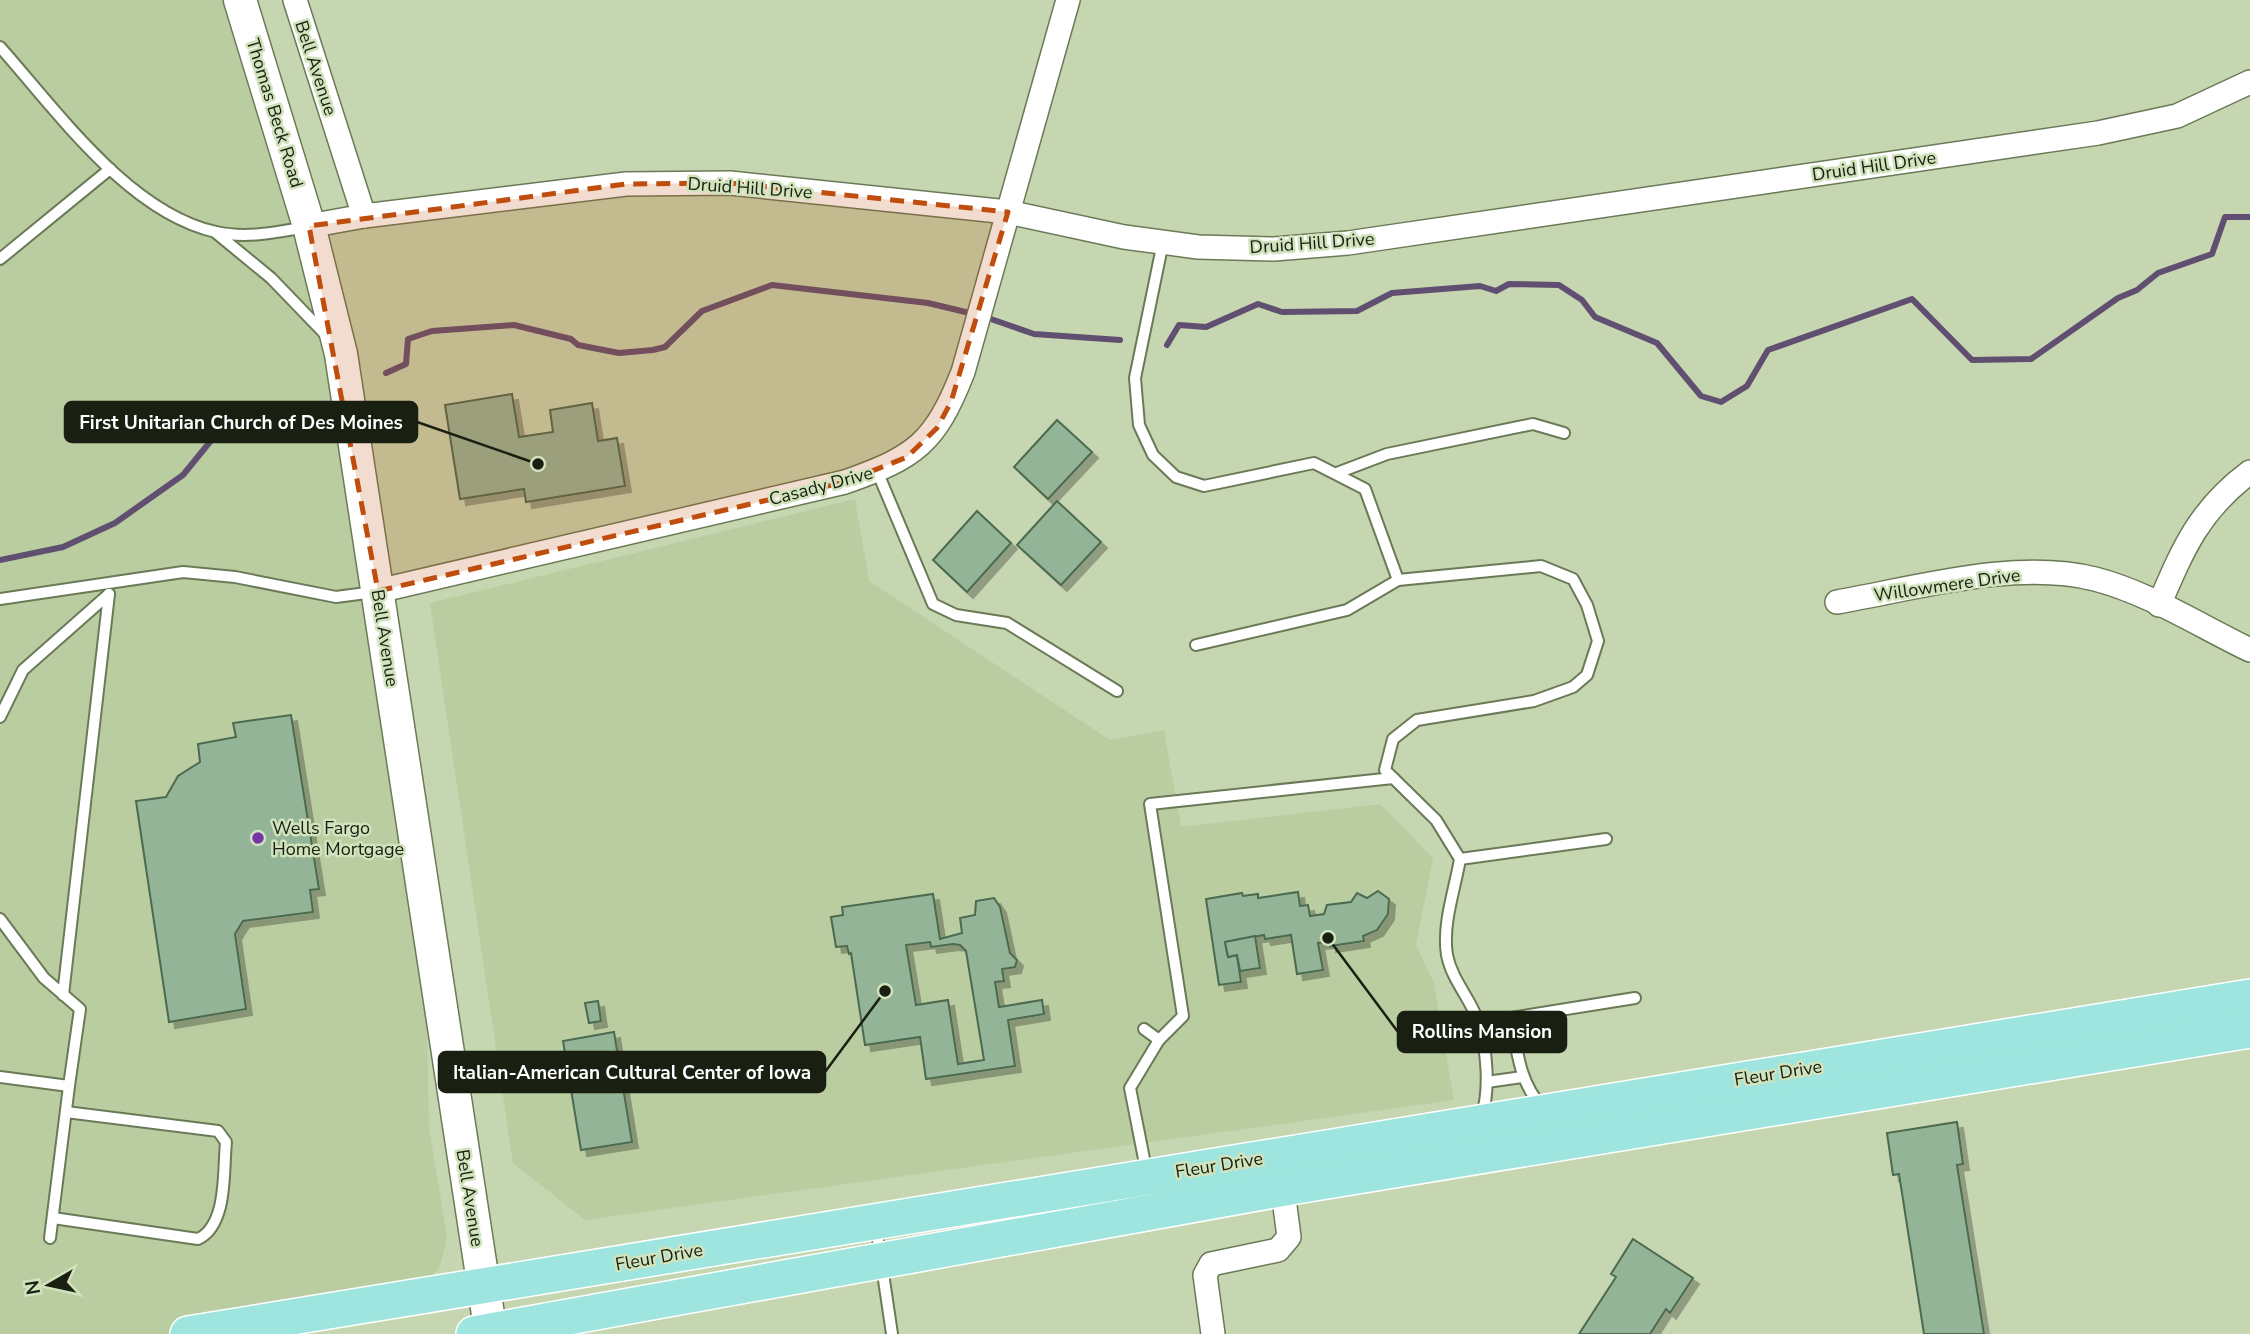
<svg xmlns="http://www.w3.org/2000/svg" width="2250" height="1334" viewBox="0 0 2250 1334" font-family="'Nunito Sans',sans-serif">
  <defs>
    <filter id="shadow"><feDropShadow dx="6" dy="6" stdDeviation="0" flood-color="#0004"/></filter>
  </defs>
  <rect width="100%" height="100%" fill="#c5d6b0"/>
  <g fill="#b9cda0">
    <path d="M 0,0 L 240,0 L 309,226 L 391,676 L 427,1027 L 429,1127 L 447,1237 L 440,1267 L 430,1277 L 188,1334 L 0,1334 Z"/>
    <path d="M 855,499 L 869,581 L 1110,740 L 1164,730 L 1181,827 L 1380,804 L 1433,858 L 1416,945 L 1434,983 L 1454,1100 L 585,1220 L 513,1163 L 430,603 Z"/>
  </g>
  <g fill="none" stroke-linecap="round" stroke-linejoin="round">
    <g stroke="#614f71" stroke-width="6">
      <path d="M 985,317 L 1034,334 L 1120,340"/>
      <path d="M 1167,345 L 1179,325 L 1206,327 L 1258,304 L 1282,312 L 1357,311 L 1392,293 L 1480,286 L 1496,291 L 1509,284 L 1559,285 L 1582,300 L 1595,317 L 1657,343 L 1701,396 L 1721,402 L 1747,386 L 1768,350 L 1912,299 L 1972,360 L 2031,359 L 2118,298 L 2137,290 L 2158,273 L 2212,254 L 2225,217 L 2250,217"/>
      <path d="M 386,373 L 406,364 L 408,339 L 432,331 L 514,325 L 571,339 L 578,345 L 619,353 L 653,350 L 665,347 L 702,311 L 772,285 L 928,303 L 974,314"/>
      <path d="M 0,560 L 63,547 L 115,523 L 183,475 L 227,421"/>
    </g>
  </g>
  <g fill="#93b496" stroke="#4c6a4f" stroke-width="2" fill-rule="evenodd" filter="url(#shadow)">
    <path d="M 512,394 L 519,437 L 553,432 L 550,410 L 592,403 L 598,441 L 617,438 L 625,486 L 526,502 L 524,489 L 460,499 L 445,405 Z"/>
    <path d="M 1057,420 L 1092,452 L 1048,499 L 1014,467 Z"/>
    <path d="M 1057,501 L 1101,542 L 1061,585 L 1017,545 Z"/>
    <path d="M 977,511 L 1011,543 L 967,592 L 933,560 Z"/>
    <path d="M 291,715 L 319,889 L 310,890 L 313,912 L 243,921 L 235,934 L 246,1009 L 169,1022 L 136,801 L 166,797 L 178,776 L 200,762 L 198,744 L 236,737 L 233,723 Z"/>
    <path d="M 1378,891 L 1389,899 L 1388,914 L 1377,930 L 1363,936 L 1364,941 L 1330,946 L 1330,942 L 1318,943 L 1323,970 L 1297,974 L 1291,935 L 1265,939 L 1264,935 L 1225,942 L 1228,957 L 1237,955 L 1241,982 L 1219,985 L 1206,899 L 1242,893 L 1243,896 L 1258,894 L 1258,898 L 1298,892 L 1300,906 L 1308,905 L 1310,916 L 1324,914 L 1327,905 L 1351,902 L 1357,893 L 1367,898 Z"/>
    <path d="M 933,894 L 940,939 L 962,933 L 960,918 L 975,915 L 976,901 L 994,898 L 1000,907 L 1010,953 L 1017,960 L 1015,967 L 1002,969 L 1004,981 L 995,982 L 999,1007 L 1042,1000 L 1044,1014 L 1008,1020 L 1015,1066 L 926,1079 L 920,1037 L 865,1045 L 851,953 L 849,954 L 847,946 L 836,947 L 831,917 L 843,915 L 842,907 ZM 930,942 L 931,947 L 953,944 L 960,945 L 966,951 L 984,1060 L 958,1064 L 948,1000 L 916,1005 L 906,945 Z"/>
    <path d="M 1255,936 L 1260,968 L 1240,971 L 1237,955 L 1228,957 L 1225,942 Z"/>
    <path d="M 598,1001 L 601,1021 L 589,1023 L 585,1003 Z"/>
    <path d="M 614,1032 L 632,1142 L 581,1150 L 563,1041 Z"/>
    <path d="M 1957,1122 L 1963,1164 L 1957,1165 L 1984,1334 L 1924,1334 L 1899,1174 L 1893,1175 L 1887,1133 Z"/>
    <path d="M 1633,1239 L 1693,1278 L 1670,1313 L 1666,1309 L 1650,1334 L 1579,1334 L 1616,1277 L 1611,1274 Z"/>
  </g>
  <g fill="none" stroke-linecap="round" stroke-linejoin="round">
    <defs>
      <g id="lane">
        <path d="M 0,47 C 57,111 129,213 216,232 C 247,239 277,232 307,227"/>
        <path d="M 215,232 L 271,278 L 325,334"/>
        <path d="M 1163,242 L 1135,378 L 1139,425 L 1153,455 L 1176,477 L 1204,486 L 1314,463 L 1365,489 L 1398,580 L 1541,566 L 1573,579 L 1587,605 L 1598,641 L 1587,675 L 1573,687 L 1534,701 L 1417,720 L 1393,739 L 1385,770 L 1436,820 L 1460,859 C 1455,889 1442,924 1447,955 C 1452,981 1472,1000 1479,1024 C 1487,1051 1490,1089 1482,1115"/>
        <path d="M 0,259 L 110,169"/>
        <path d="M 877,471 L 933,604 L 956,615 L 1007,623 L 1117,691"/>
        <path d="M 1337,473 L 1387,454 L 1533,424 L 1564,433"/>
        <path d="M 0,599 L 183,572 L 235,577 L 336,597 L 374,592"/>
        <path d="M 1196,645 L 1347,610 L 1398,580"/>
        <path d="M 0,717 L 23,670 L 109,594"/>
        <path d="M 1460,859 L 1606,839"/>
        <path d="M 0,919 L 44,978 L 80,1009 L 69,1086 L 0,1077"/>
        <path d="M 63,995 L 109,594"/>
        <path d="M 1511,1018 C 1517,1050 1519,1082 1542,1107"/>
        <path d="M 1479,1023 L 1635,998"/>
        <path d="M 1144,1029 L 1159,1040"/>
        <path d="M 1487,1082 L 1522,1077"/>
        <path d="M 1147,1174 L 1130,1088 L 1159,1040 L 1183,1016 L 1150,804 L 1393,778"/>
        <path d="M 53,1218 L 198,1239 C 228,1225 223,1170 226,1142 L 218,1131 L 66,1112"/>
        <path d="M 876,1226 L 892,1334"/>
        <path d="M 50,1238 L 69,1086"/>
      </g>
      <g id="street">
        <path d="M 295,0 L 364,216"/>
        <path d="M 309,226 L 364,216 L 626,184 L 730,183 L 1008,212 L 1124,237 L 1198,247 L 1274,249 L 1348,243 L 2098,133 L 2177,116 L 2250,82"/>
        <path d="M 378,591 L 845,482 C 916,457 935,443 963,372 L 1068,0"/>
        <path d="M 1837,602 C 1917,588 2016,559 2095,579 C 2149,593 2200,626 2250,650"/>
        <path d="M 2159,605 C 2183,549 2199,510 2250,472"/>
        <path d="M 1213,1334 L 1205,1275 L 1211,1264 L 1278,1250 L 1289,1237 L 1281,1176"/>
      </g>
      <path id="secondary" d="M 240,0 L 309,226 L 341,354 L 491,1334"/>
      <g id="primary">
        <path d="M 188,1334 L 2250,997"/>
        <path d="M 474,1334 L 1296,1186 L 2250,1030"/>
      </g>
    </defs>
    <use href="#lane" stroke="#6a7a57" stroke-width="14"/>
    <use href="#street" stroke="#6a7a57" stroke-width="26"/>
    <use href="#secondary" stroke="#6a7a57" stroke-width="35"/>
    <use href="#primary" stroke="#fff" stroke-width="38"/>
    <use href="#lane" stroke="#fff" stroke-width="10"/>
    <use href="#street" stroke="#fff" stroke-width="23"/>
    <use href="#secondary" stroke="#fff" stroke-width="32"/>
    <use href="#primary" stroke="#9de5de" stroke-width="35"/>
  </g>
  <path fill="#bf4d0d" fill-opacity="0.2" stroke="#bf4d0d" stroke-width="5" stroke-dasharray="14 9" stroke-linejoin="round" d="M 730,183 L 1008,212 L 951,402 L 937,428 L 907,457 L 845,482 L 378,591 L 309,226 L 626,184 Z"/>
  <circle fill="#7835a9" stroke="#d1e3bc" stroke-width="2.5" cx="258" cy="838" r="7"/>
  <g text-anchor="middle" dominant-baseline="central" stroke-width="5" stroke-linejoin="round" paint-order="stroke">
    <g font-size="18" fill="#191f11" stroke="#d1e3bc">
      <text transform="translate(316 68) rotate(72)">Bell Avenue</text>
      <text transform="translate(275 113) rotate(73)">Thomas Beck Road</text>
      <text transform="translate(1874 166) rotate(-8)">Druid Hill Drive</text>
      <text transform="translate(750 188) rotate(4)">Druid Hill Drive</text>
      <text transform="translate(1312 243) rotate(-4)">Druid Hill Drive</text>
      <text transform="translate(821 486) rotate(-15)">Casady Drive</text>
      <text transform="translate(1947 585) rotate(-8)">Willowmere Drive</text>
      <text transform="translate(385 638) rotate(81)">Bell Avenue</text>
      <text transform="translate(1778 1073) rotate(-9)">Fleur Drive</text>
      <text transform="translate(1219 1165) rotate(-9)">Fleur Drive</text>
      <text transform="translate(470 1198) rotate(81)">Bell Avenue</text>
      <text transform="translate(659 1257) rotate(-10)">Fleur Drive</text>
    </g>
    <g font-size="18" fill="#191f11" stroke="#d1e3bc" text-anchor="start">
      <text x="272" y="828">Wells Fargo<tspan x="272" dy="21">Home Mortgage</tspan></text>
    </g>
  </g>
  <path fill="none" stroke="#191f11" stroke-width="2.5" d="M538 464L417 422M1328 938L1398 1032M885 991L825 1072"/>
  <g fill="#191f11" stroke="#d1e3bc" stroke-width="2.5">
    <circle cx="538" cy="464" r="7"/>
    <circle cx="1328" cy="938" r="7"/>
    <circle cx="885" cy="991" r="7"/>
  </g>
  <g fill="#191f11" stroke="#191f11" stroke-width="2.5">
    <rect x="65" y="402" width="352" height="40" rx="7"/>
    <rect x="1398" y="1012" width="168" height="40" rx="7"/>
    <rect x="439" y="1052" width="386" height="40" rx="7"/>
  </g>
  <g font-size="19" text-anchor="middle" font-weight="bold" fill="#fff">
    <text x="241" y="429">First Unitarian Church of Des Moines</text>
    <text x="1482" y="1038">Rollins Mansion</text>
    <text x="632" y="1079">Italian-American Cultural Center of Iowa</text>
  </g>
  <g transform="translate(49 1285) rotate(261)" stroke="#d1e3bc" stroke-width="5" paint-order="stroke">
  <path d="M0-5L12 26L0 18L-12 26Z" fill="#191f11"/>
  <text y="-10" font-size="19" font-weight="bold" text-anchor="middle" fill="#191f11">N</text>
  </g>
</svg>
